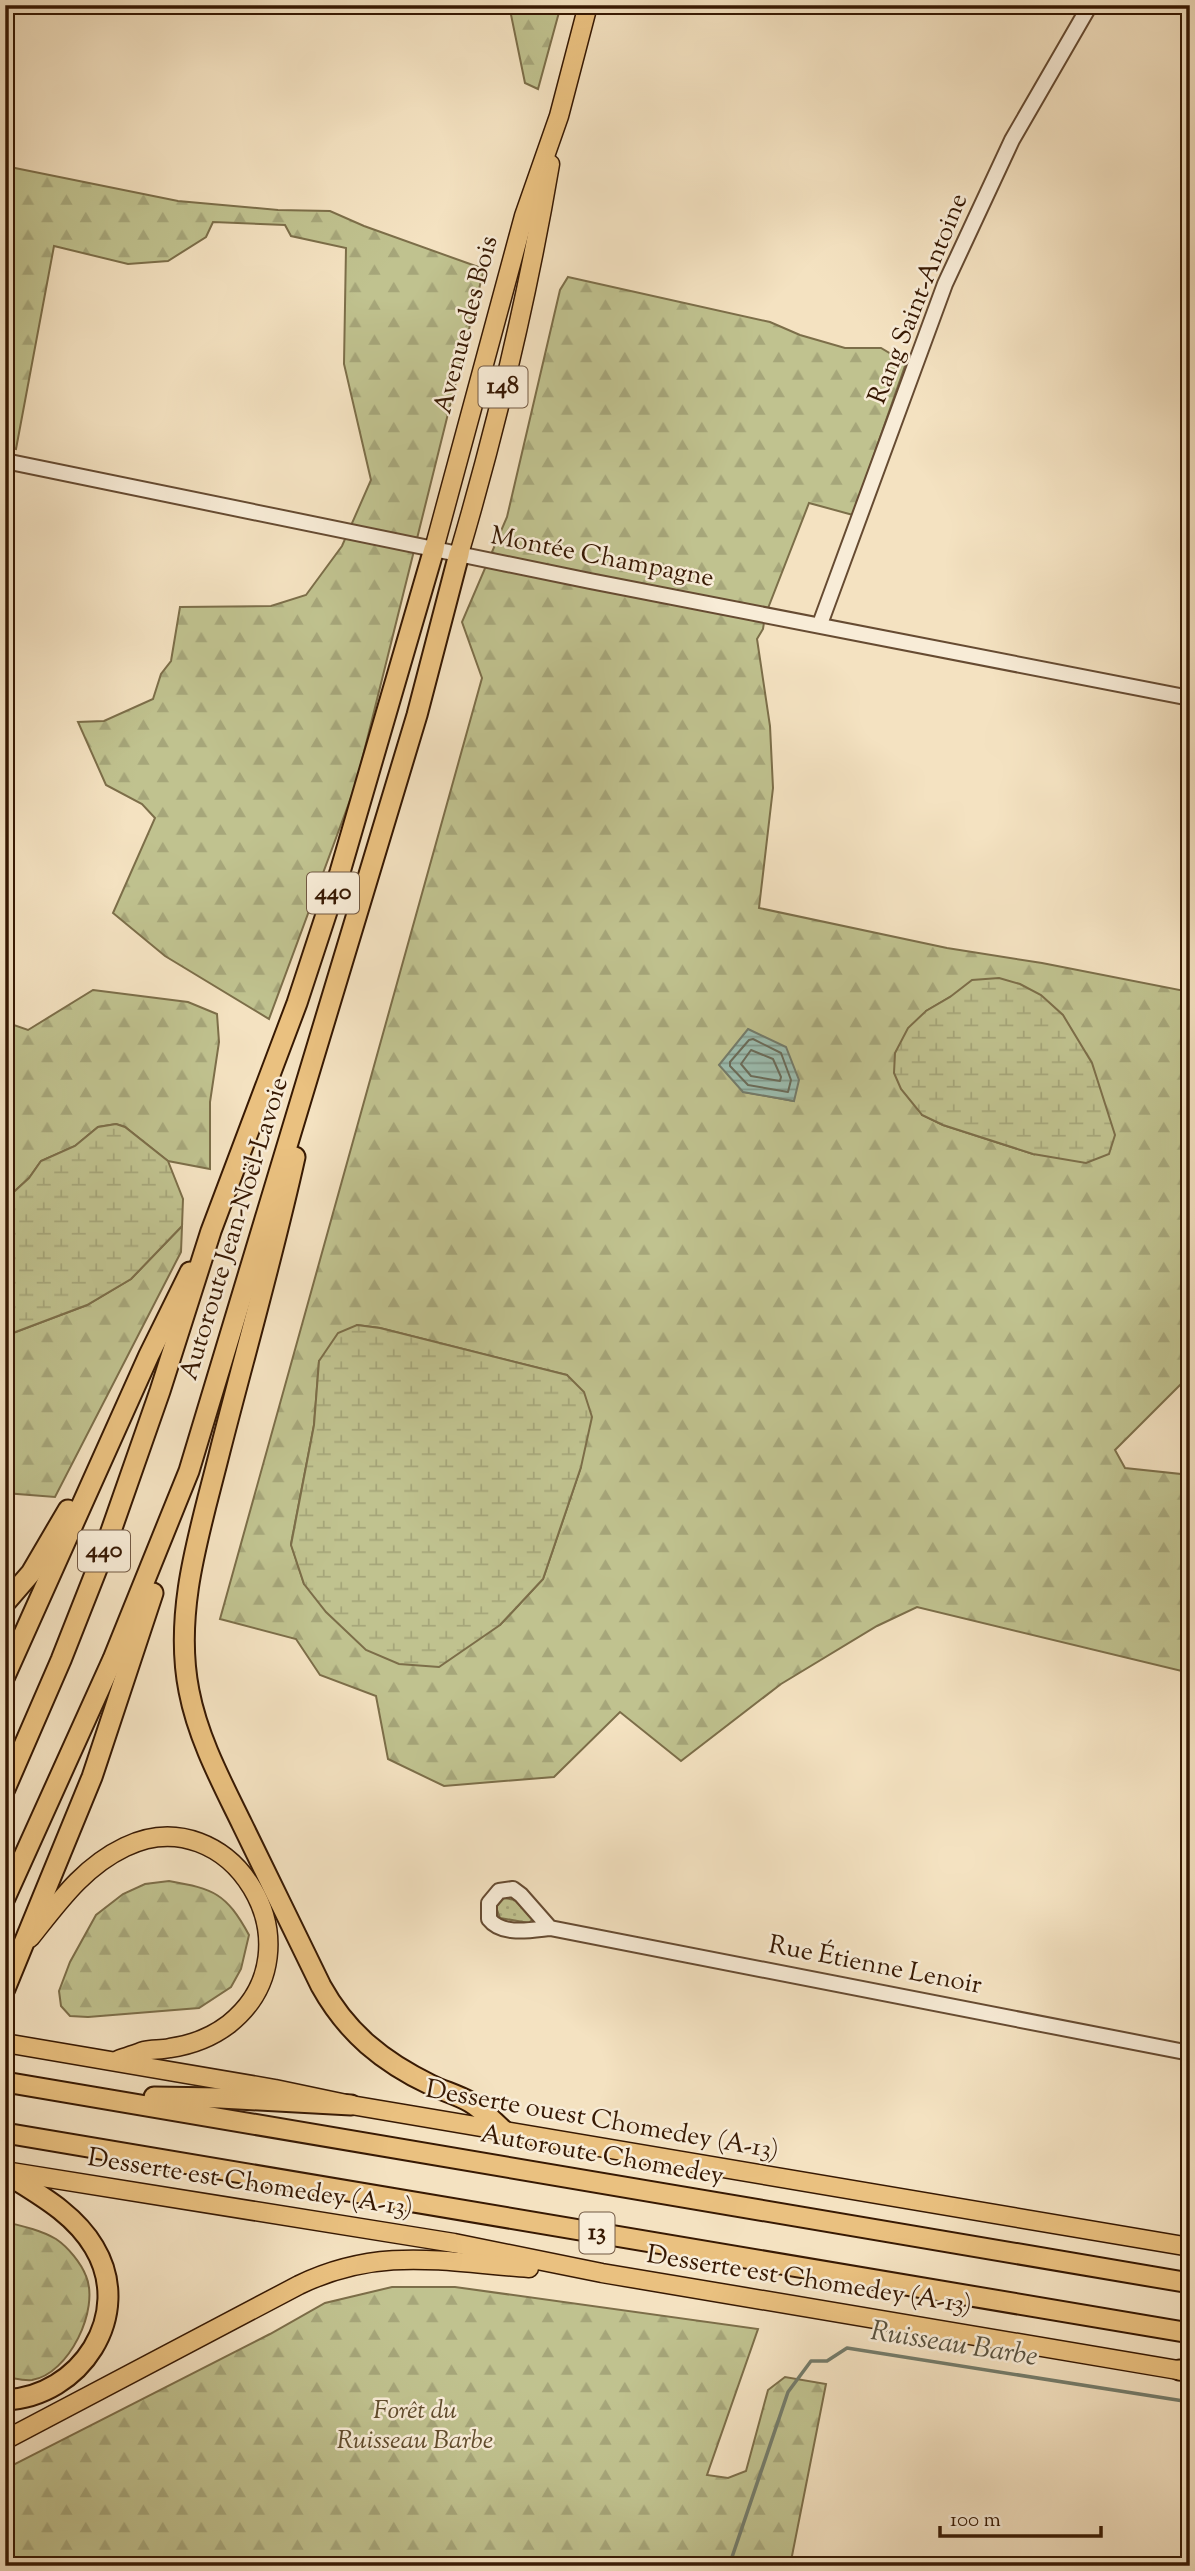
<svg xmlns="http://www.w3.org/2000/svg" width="1195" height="2571" viewBox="0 0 1195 2571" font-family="'Sorts Mill Goudy',serif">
  <defs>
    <pattern id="grass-dots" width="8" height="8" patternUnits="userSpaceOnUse" patternTransform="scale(1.75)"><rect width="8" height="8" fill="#c0c28f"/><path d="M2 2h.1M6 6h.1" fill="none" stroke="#a6a67a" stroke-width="1.8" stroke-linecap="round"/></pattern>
    <pattern id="forest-firs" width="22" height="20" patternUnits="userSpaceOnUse" patternTransform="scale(1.75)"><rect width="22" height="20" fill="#c0c28f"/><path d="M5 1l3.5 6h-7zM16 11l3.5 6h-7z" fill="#a6a67a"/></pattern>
    <pattern id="wetland-marsh" width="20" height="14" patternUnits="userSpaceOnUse" patternTransform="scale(1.75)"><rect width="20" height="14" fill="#c0c28f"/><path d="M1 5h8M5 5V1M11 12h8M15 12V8" fill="none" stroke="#a6a67a"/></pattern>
    <pattern id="water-rules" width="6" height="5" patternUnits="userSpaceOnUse" patternTransform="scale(1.75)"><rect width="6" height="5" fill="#9cbeb1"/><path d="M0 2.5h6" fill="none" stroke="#809a8e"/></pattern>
  </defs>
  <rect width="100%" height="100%" fill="#f4e2c1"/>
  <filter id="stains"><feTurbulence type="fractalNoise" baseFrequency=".00286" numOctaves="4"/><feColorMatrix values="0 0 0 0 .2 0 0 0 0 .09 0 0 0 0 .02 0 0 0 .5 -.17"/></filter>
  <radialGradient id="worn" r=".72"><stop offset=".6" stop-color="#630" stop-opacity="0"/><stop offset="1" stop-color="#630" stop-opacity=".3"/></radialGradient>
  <path fill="url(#grass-dots)" stroke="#7c6e49" stroke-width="2" d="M 504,1898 L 515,1900 L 533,1919 L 529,1923 L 500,1918 L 496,1907 Z"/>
  <g fill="url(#forest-firs)" stroke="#7c6e49" stroke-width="2" fill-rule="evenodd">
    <path d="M 509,5 L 561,5 L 538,89 L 525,83 Z"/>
    <path d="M 5,166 L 178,201 L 278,210 L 330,211 L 364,226 L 484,269 L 356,784 L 269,1019 L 165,956 L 113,913 L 155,818 L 142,804 L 106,785 L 78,722 L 104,721 L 153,699 L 161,674 L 171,661 L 180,607 L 271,606 L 306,595 L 342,546 L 371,480 L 344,364 L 346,248 L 291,236 L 285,225 L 213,222 L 206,237 L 168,261 L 128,264 L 54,246 L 16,449 L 5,447 Z"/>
    <path d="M 568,277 L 770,322 L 800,335 L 845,348 L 881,348 L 906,363 L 853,515 L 809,503 L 765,616 L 763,629 L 757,639 L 770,726 L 773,788 L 759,908 L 947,948 L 1042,963 L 1190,992 L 1190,1375 L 1115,1450 L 1125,1468 L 1190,1475 L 1190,1673 L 917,1607 L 877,1626 L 781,1684 L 681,1761 L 620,1712 L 554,1777 L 444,1786 L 388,1759 L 376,1696 L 320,1675 L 296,1639 L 220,1619 L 482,678 L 462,622 L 507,517 L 560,290 ZM 950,997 L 1033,1154 L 943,1125 L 922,1115 L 926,1011 ZM 719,1064 L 794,1101 L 744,1092 ZM 357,1325 L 380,1328 L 567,1375 L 581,1467 L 543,1579 L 500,1625 L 304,1584 L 291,1544 L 314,1425 L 319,1361 Z"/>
    <path d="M 93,990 L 188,1002 L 217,1014 L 219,1042 L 210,1102 L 210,1169 L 168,1161 L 125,1127 L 116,1124 L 98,1127 L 75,1146 L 41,1161 L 29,1178 L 5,1200 L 5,1022 L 28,1030 Z"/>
    <path d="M 182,1226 L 181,1252 L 55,1497 L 5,1493 L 5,1336 L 87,1305 L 131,1279 Z"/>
    <path d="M 169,1881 C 214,1889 226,1893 249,1935 L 241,1969 L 231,1987 L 199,2008 L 88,2017 L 70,2016 L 61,2006 L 59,1991 L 70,1962 L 96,1915 L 123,1894 L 145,1884 Z"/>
    <path d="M 5,2222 C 22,2226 41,2230 56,2239 C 68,2247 81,2263 86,2276 C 100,2309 69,2374 32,2380 C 24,2381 13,2378 5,2377 Z"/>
    <path d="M 392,2287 L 455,2287 L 758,2329 L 707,2475 L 728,2478 L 746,2471 L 768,2390 L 785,2377 L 826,2384 L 790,2566 L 5,2566 L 5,2469 L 270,2334 L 325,2303 Z"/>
  </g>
  <g fill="url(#wetland-marsh)" stroke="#7c6e49" stroke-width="2">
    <path d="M 999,978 L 1020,984 L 1041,995 L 1063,1015 L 1092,1063 L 1115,1135 L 1109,1154 L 1086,1163 L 1033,1154 L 943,1125 L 922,1115 L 901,1089 L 894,1073 L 895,1053 L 908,1028 L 926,1011 L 950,997 L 972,980 Z"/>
    <path d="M 116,1124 L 125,1127 L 168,1161 L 183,1199 L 182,1226 L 131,1279 L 87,1305 L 5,1336 L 5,1200 L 29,1178 L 41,1161 L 75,1146 L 98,1127 Z"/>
    <path d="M 357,1325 L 380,1328 L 567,1375 L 584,1392 L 592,1417 L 581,1467 L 543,1579 L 500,1625 L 439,1667 L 399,1664 L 366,1650 L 326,1612 L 304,1584 L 291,1545 L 314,1425 L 319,1361 L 338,1333 Z"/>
  </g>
  <path fill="url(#water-rules)" stroke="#747c6b" stroke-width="2" d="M 748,1029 L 786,1047 L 799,1080 L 794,1101 L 743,1092 L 719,1065 Z"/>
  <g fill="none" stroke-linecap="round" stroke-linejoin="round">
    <g stroke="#6a6c5a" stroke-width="2">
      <path d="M 753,1039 L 781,1053 L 791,1080 L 788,1092 L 748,1085 L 730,1066 L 730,1062 L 749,1040 Z"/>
      <path d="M 751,1050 L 773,1059 L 781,1077 L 780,1081 L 751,1076 L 741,1064 Z"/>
    </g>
    <path stroke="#747c6b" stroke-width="3.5" d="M 729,2566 L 788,2392 L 811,2361 L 827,2361 L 847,2348 L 1190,2402"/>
    <defs>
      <g id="minor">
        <path d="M 5,461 L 590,581 L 1190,698"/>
        <path d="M 820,624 L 945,284 L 1012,140 L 1090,5"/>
        <path d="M 550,1928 L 521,1895 L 513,1889 L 499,1891 L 489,1903 L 489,1919 C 502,1936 531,1930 550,1928 L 1190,2053"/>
      </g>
      <g id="major">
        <path d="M 434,549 L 524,216 L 559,116 L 588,5"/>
        <path d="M 459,554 C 496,428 528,294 550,164"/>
        <path d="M 30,1938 C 58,1903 83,1867 125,1847 C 230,1796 324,1948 229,2024 C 212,2037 191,2045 170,2048 C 161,2050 152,2049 144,2051 C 135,2054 127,2057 118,2060"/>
        <path d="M 5,2043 L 275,2089 L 351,2105 L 1190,2247"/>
        <path d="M 5,2171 L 454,2243 L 602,2273 L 1190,2372"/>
        <path d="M 5,2440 L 299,2285 C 379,2246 444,2262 529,2268"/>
      </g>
      <g id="highway">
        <path d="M 295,1157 C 273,1256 245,1353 220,1451 C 201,1528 173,1610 189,1691 C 198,1738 221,1781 242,1824 C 268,1878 295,1932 321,1986 C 347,2033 383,2062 431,2085 C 443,2091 458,2095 470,2102 C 482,2109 493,2121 503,2130"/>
        <path d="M 5,1603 L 31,1573 L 68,1510"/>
        <path d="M 5,1676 L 149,1355 L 190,1272"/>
        <path d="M 5,1789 L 61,1660 L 104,1551 L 160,1391 L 211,1231 L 297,1003 L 340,872 L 434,549"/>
        <path d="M 5,1898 L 113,1659 L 189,1471 L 417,715 L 459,554"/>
        <path d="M 5,1989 L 92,1777 L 153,1593"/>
        <path d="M 5,2082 L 1190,2283"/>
        <path d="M 154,2097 L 220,2098 L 351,2105"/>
        <path d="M 5,2133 L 1190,2333"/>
        <path d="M 5,2173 C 38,2194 74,2213 94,2247 C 135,2315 80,2397 5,2400"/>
        <path d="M 1179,2370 L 1190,2371"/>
      </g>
    </defs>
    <use href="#minor" stroke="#664b32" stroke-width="18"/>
    <use href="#major" stroke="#371903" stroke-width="21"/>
    <use href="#highway" stroke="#371903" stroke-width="23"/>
    <use href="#minor" stroke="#f8ecd7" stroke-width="14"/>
    <use href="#major" stroke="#eac180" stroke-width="18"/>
    <use href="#highway" stroke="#eac180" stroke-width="19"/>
  </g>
  <g text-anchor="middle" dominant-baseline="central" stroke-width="5" stroke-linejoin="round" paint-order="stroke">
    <g fill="#f8ecd7" stroke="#715843" stroke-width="2">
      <rect x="478.5" y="366.5" width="49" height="41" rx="5"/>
      <rect x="307" y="872.5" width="52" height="41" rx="5"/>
      <rect x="78" y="1530.5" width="52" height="41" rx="5"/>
      <rect x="579.5" y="2212.5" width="35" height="41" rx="5"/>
    </g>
    <g font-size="24" font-weight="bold" fill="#371903">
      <text x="503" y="387">148</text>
      <text x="333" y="893">440</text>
      <text x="104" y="1551">440</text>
      <text x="597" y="2233">13</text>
    </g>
    <g font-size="26" fill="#371903" stroke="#f8ecd7">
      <text transform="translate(919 299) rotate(-68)">Rang Saint-Antoine</text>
      <text transform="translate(467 325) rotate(-75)">Avenue des Bois</text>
      <text transform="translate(602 558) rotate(11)">Montée Champagne</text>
      <text transform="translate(235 1229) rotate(-73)">Autoroute Jean-Noël-Lavoie</text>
      <text transform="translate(875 1966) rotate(11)">Rue Étienne Lenoir</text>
      <text transform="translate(602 2121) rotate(10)">Desserte ouest Chomedey (A-13)</text>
      <text transform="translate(602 2156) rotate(10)">Autoroute Chomedey</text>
      <text transform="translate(250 2184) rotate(9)">Desserte est Chomedey (A-13)</text>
      <text transform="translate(809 2281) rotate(9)">Desserte est Chomedey (A-13)</text>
    </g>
    <g font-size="26" font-style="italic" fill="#604c2d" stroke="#f8ecd7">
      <text x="415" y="2411">Forêt du<tspan x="415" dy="30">Ruisseau Barbe</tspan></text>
    </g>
    <g font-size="28" font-style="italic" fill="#5a5340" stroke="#f8ecd7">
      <text transform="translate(954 2345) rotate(9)">Ruisseau Barbe</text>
    </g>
  </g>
  <rect width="1195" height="2571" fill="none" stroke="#f4e2c1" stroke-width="28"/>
  <rect x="7" y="7" width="1181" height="2557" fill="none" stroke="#371903" stroke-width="3.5"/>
  <rect x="14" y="14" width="1167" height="2543" fill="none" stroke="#371903" stroke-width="2"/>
  <path d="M940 2526v10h161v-10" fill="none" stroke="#371903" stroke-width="3.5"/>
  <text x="950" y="2526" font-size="21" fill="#371903" stroke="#f8ecd7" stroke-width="5" paint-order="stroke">100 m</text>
  <rect width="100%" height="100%" filter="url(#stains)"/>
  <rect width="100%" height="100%" fill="url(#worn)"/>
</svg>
